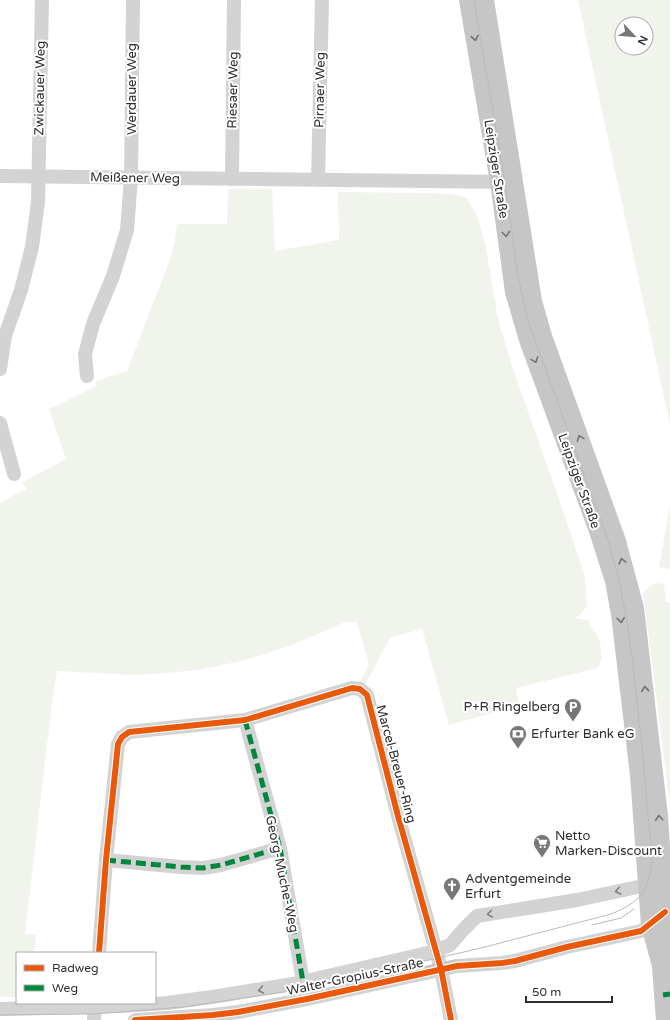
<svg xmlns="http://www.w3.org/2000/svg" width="670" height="1020" viewBox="0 0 670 1020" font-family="'Varela Round',sans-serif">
  <rect width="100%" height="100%" fill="#fff"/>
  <g fill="#f1f4ec" fill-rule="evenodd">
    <path d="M 578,0 L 670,0 L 670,425 ZM 622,24 L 646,24 L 646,48 L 622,48 Z"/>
    <path d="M 228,189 L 272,189 L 275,251 L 339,240 L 338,192 L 429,193 L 451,194 L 467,198 L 478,218 L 486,248 L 498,319 L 513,369 L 559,499 L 585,576 L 587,606 L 581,614 L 575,618 L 588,620 L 600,642 L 602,659 L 598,668 L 516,688 L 519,706 L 449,725 L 422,629 L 390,638 L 364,687 L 359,683 L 369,664 L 357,622 L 345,622 L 294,644 L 262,655 L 232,663 L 197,670 L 166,673 L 136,675 L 57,671 L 52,702 L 25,934 L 36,935 L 34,953 L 17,953 L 17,997 L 0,997 L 0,503 L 26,489 L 23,482 L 66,459 L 49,409 L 97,386 L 96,381 L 127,371 L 169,262 L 174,244 L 177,224 L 227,224 Z"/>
    <path d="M 670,504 L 670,569 L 659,567 Z"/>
    <path d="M 656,583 L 664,584 L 666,602 L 670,602 L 670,805 L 643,593 L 649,587 Z"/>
  </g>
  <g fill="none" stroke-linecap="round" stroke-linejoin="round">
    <g stroke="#d3d3d3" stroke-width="14">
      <path d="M 0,176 L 508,182"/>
      <path d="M 232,179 L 234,0"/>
      <path d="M 318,180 L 322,0"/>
      <path d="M 0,369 L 5,336 L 21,290 L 32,247 L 38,202 L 42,0"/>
      <path d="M 87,376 L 85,354 L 93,324 L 113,276 L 127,230 L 131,178 L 133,0"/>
      <path d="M 0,423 L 14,474"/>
      <path d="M 245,720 L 280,848 L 303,982"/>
      <path d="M 106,860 L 181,867 L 203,868 L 221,865 L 280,848"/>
      <path d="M 99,953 L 106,860 L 118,744 L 122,737 L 129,732 L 245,720 L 352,688 L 360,689 L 367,695 L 398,816 L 441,969 L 451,1020"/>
      <path d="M 0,1009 L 121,1006 L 167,1003 L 212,997 L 293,984 L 436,951 L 450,945 L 464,929 L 477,916 L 577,900 L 647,885 L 654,889"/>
      <path d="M 94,1020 L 95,1003"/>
      <path d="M 135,1020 L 213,1015 L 238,1012 L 307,999 L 457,966 L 502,963 L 515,961 L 567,947 L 641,931 L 657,919"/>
    </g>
    <g stroke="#c6c6c6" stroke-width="18">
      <path d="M 468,0 L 499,182 L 514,292 L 528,340 L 598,531 L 614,581 L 620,614 L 639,775 L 650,925 L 661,966 L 665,1020"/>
      <path d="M 485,0 L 533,301 L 543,336 L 617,541 L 635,608 L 659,816 L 667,939 L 662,961"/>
    </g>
    <g stroke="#bababa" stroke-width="1">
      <path d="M 592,925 L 621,918 L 634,909"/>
      <path d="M 421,968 L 455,960"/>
      <path d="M 0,1015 L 94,1014 L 183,1007 L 304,989 L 481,948 L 611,914 C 639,903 649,891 652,861 L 643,758 L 632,657 L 626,616 L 619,580 L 608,540 L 528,321 L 517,271 L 505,182 L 474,0"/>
    </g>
    <g stroke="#00873e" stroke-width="5" stroke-dasharray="10 5" stroke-linecap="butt">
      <path d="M 245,720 L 280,848 L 303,982"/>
      <path d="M 106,860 L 181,867 L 203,868 L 221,865 L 280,848"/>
      <path d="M 663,995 L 670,994"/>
    </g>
    <defs>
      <g id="cycleway">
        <path d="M 99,953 L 106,860 L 118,744 L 122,737 L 129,732 L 245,720 L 352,688 L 360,689 L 367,695 L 398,816 L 441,969 L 451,1020"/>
        <path d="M 135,1020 L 213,1015 L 238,1012 L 307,999 L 457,966 L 502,963 L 515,961 L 567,947 L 641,931 L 665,912"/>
      </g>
    </defs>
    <use href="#cycleway" stroke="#fff" stroke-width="8"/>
    <use href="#cycleway" stroke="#e8590c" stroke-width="6"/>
  </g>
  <defs><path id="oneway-chevron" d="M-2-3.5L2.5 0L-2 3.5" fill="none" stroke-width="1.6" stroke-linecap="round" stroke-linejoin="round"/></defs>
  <g stroke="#727272">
    <use href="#oneway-chevron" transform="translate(475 38) rotate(80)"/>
    <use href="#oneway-chevron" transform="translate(506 234) rotate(82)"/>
    <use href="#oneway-chevron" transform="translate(535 360) rotate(70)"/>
    <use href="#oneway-chevron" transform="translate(580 438) rotate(-110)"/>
    <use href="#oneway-chevron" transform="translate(622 561) rotate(-105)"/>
    <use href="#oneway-chevron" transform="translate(621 620) rotate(83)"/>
    <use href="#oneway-chevron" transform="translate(645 689) rotate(-96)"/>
    <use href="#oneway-chevron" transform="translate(659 818) rotate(-95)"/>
  </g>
  <g stroke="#808080">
    <use href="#oneway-chevron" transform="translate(618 891) rotate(167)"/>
    <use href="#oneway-chevron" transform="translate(490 914) rotate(171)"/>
    <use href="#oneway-chevron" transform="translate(261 990) rotate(170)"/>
  </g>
  <defs>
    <symbol id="parking-pin" viewBox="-11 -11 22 30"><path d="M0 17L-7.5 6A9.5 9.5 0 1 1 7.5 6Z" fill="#777" stroke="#fff"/><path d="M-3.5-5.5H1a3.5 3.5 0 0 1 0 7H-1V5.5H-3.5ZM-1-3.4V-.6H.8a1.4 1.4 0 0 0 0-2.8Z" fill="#fff"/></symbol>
    <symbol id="bank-pin" viewBox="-11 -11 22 30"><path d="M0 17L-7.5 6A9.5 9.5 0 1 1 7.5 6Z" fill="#777" stroke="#fff"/><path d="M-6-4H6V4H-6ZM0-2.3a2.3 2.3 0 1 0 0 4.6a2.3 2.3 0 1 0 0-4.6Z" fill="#fff"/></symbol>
    <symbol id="supermarket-pin" viewBox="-11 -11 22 30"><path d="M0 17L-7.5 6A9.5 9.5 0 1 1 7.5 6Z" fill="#777" stroke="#fff"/><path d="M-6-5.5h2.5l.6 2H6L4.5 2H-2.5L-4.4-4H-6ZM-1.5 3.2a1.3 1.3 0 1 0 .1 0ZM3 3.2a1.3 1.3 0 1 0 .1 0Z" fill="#fff"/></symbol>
    <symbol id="church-pin" viewBox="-11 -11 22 30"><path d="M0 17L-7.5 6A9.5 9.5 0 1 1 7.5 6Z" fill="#777" stroke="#fff"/><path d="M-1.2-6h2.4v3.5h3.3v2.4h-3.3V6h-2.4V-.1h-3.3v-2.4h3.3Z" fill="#fff"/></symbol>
  </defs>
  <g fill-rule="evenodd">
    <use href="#parking-pin" x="563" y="697" width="20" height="27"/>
    <use href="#bank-pin" x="508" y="724" width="20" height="27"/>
    <use href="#supermarket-pin" x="532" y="833" width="20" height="27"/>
    <use href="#church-pin" x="442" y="876" width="20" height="27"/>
  </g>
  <g text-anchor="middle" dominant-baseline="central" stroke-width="4" stroke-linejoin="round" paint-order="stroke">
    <g font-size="13" fill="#2e2e2e" stroke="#fff">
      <text transform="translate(40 88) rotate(-89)">Zwickauer Weg</text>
      <text transform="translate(132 89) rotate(-90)">Werdauer Weg</text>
      <text transform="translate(233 90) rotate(-89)">Riesaer Weg</text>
      <text transform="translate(320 90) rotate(-89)">Pirnaer Weg</text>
      <text transform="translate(496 169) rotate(81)">Leipziger Straße</text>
      <text transform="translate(135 178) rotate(1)">Meißener Weg</text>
      <text transform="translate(579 481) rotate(70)">Leipziger Straße</text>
      <text transform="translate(396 764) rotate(75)">Marcel-Breuer-Ring</text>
      <text transform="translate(282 874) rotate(78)">Georg-Muche-Weg</text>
      <text transform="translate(355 977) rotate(-12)">Walter-Gropius-Straße</text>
    </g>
    <g font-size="13" fill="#2e2e2e" stroke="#fff" text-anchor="start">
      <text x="560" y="707" text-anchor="end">P+R Ringelberg</text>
      <text x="531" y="734">Erfurter Bank eG</text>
      <text x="555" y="836">Netto<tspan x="555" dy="15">Marken-Discount</tspan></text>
      <text x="465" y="879">Adventgemeinde<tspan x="465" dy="15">Erfurt</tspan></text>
    </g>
  </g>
  <rect x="16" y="952" width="140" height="52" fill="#ffffff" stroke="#ababab"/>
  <rect x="24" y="965" width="20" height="6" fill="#e8590c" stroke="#ababab"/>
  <text x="52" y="972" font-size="12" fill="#2e2e2e">Radweg</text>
  <rect x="24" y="985" width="20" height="6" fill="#00873e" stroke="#ababab"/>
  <text x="52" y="992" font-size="12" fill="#2e2e2e">Weg</text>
  <g transform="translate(634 36) rotate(116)"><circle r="19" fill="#ffffff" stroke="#ababab"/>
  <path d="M0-3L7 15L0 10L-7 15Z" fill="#777777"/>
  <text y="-6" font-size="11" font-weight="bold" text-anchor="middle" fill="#2e2e2e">N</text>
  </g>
  <path d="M526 996v6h86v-6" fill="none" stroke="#2e2e2e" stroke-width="2"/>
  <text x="532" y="996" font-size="12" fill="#2e2e2e" stroke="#ffffff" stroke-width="3" paint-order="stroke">50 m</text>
</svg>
